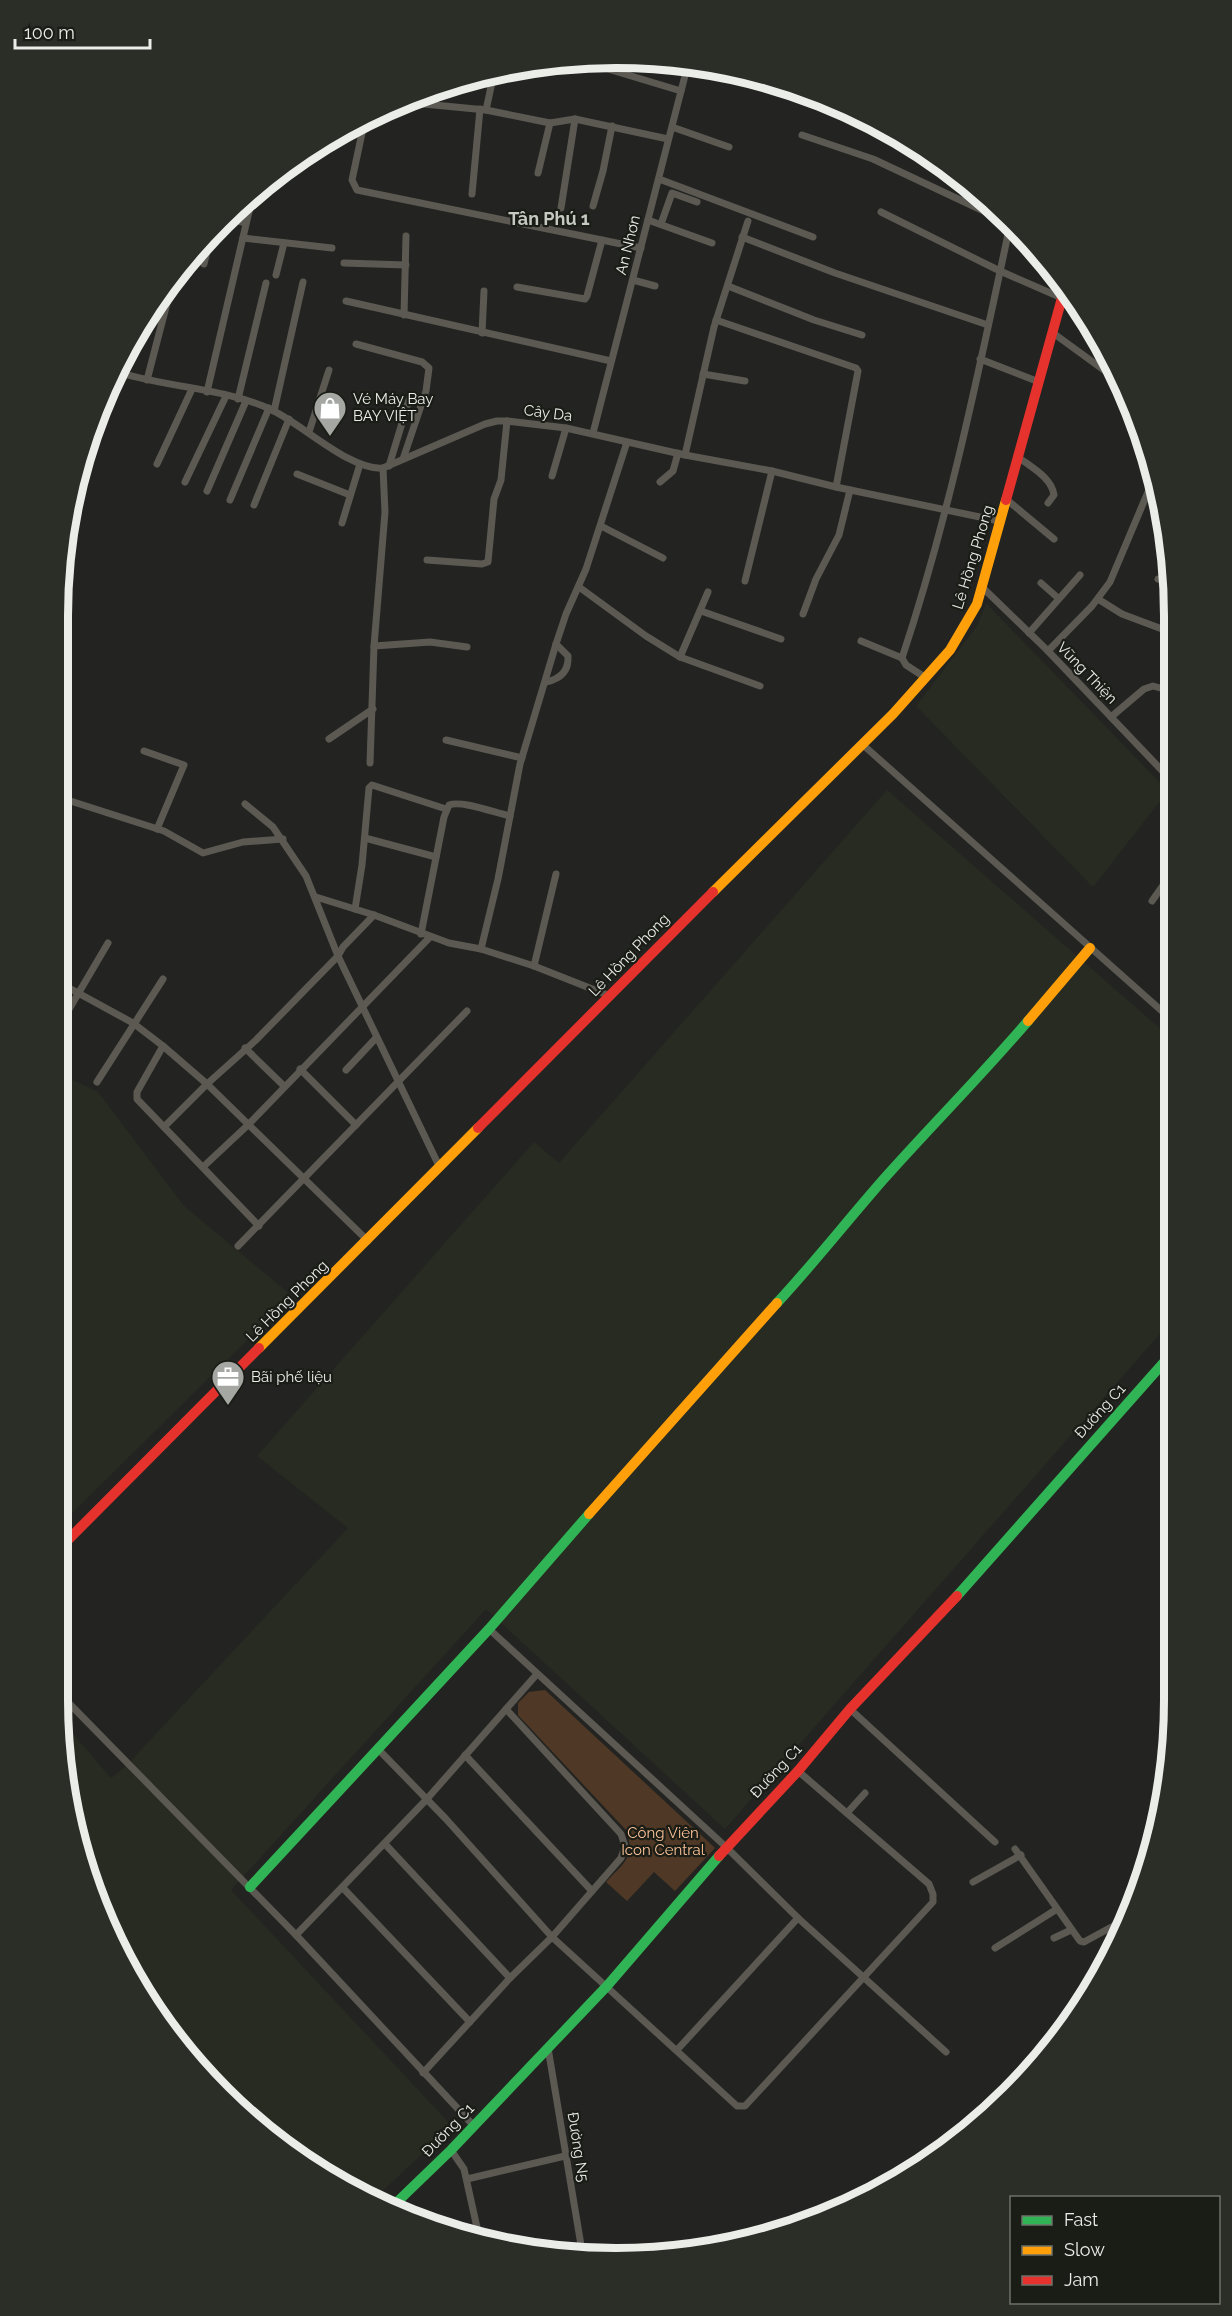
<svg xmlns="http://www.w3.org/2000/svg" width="1232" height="2316" viewBox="0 0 1232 2316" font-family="Raleway,sans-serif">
  <rect width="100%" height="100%" fill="#232421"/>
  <g fill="#272b21">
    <path d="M 986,603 L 1168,791 L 1093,887 L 916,706 L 977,626 Z"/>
    <path d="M 887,790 L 1172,1039 L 1173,1319 L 725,1829 L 486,1609 L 231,1890 L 452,2126 L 376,2197 L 306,2165 L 173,2041 L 87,1880 L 60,1719 L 111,1778 L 126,1766 L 348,1528 L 257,1456 L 534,1142 L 559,1163 Z"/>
    <path d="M 58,1073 L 98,1092 L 184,1206 L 292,1296 L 57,1528 Z"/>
  </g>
  <path fill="#4f3825" d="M 545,1690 L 715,1848 L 675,1891 L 654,1872 L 627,1901 L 606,1882 C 624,1863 636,1857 626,1830 L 518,1715 L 518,1703 L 529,1692 Z"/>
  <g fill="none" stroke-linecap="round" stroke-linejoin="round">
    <g stroke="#5b5952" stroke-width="7">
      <path d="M 598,66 L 681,91"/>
      <path d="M 403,102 L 486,110 L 550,123 L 575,119 L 668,139"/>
      <path d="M 486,110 L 494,73"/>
      <path d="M 365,119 L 352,180 L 357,190 L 641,248"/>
      <path d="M 672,127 L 729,147"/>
      <path d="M 802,135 L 873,159 L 1007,222"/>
      <path d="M 538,173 L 550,123"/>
      <path d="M 659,179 L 813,237"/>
      <path d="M 472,194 L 480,109"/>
      <path d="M 593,206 L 603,171 L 612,126"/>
      <path d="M 561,208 L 575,119"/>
      <path d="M 881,212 L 1000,271 L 1062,298"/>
      <path d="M 227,218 L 246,223"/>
      <path d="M 648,220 L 712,243"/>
      <path d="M 661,224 L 672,193 L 697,202"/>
      <path d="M 742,237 L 835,273 L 988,325"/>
      <path d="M 243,238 L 332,248"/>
      <path d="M 344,263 L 406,265"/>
      <path d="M 204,264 L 211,235"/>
      <path d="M 276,275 L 284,243"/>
      <path d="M 633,280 L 655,286"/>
      <path d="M 728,286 L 814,320 L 862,335"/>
      <path d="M 517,287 L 585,299 L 587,296 L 602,240"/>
      <path d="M 346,301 L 611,361"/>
      <path d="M 404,315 L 406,236"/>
      <path d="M 716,320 L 856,368 L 858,371 L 836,487"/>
      <path d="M 482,333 L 484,291"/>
      <path d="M 1053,333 L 1123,384"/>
      <path d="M 356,344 L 422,362 L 429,368 L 426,391 L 403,459"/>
      <path d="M 980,359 L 1039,382"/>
      <path d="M 114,371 C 163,387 224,388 270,409 C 301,423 350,471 383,468 L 485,424 L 497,421 L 507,421 L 566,428 L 685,455 L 772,471 L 836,487 L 999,521"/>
      <path d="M 703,374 L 745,381"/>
      <path d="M 147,380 L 172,284"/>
      <path d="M 207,392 L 251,203"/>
      <path d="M 238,399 L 266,283"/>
      <path d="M 274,411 L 303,282"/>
      <path d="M 96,418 L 125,375"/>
      <path d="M 309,432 L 329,370"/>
      <path d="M 593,433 L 688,64"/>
      <path d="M 1140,454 L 1148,458"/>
      <path d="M 685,455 L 714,327 L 748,221"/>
      <path d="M 1018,457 C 1031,467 1052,478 1054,495 L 1048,503"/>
      <path d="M 157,464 L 192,389"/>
      <path d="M 389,466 L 409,400"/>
      <path d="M 297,474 L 350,495"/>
      <path d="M 552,476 L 566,428"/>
      <path d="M 185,482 L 226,396"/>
      <path d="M 660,482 L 673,471 L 678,453"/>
      <path d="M 207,491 L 246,401"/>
      <path d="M 1006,499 L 1054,539"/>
      <path d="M 230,500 L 269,408"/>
      <path d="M 254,505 L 289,419"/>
      <path d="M 342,523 L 360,464"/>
      <path d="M 601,526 L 663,558"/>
      <path d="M 427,560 L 482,564 L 488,562 L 494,499 L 501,480 L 507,421"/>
      <path d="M 1158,579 L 1170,583"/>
      <path d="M 745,581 L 772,471"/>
      <path d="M 1041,583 L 1058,598"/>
      <path d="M 579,587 L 646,636 L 680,657 L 708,592"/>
      <path d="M 982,587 L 1048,651 L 1171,780"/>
      <path d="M 1098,599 L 1122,614 L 1170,632"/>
      <path d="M 701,611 L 781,639"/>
      <path d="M 803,614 L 816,579 L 839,535 L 850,490"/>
      <path d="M 1029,633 L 1080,575"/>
      <path d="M 861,641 L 902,658 L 906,665 L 926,678"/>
      <path d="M 374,646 L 430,642 L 467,647"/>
      <path d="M 1048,651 L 1092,606 L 1110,582 L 1153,480"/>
      <path d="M 680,657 L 760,686"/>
      <path d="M 902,658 C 949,517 979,370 1010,225"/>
      <path d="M 546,682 C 560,679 569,671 568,656 L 556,644"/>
      <path d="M 1111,717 L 1144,689 L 1153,686 L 1171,691"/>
      <path d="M 329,739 L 373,709"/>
      <path d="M 446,740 L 522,758"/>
      <path d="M 862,744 L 1172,1020"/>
      <path d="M 144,751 L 184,765 L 157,829"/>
      <path d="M 370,763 L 374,646 L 385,512 L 383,468"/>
      <path d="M 58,797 L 164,831 L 203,853 L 243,842 L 283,839"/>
      <path d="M 245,804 L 273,827 L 306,876 L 338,956 L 440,1168"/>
      <path d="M 365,838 L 436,857"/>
      <path d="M 316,897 L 374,915 L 449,943 L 481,949 L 534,966 L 610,996"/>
      <path d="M 1152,901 L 1171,874"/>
      <path d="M 355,909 L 362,865 L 369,788 L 372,785 L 446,809"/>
      <path d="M 421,934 L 444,817 L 449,805 C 462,800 495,813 510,816"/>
      <path d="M 481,949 L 498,879 L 520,764 L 556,644 L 566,614 L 586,569 L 627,442"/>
      <path d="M 534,966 L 556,874"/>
      <path d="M 58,982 L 133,1023 L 163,1046 L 207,1084 L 368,1241"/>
      <path d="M 58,1028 L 108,943"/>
      <path d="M 163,1046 L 137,1092 L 137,1099 L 259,1226"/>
      <path d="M 245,1048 L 284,1086"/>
      <path d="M 300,1069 L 356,1125"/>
      <path d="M 346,1070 L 376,1038"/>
      <path d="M 97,1082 L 163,979"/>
      <path d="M 164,1127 L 207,1084 L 256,1040 L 338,956 L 343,947 L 374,915"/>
      <path d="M 203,1167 L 249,1124 L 430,937"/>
      <path d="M 238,1246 L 467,1011"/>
      <path d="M 489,1629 L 726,1847 L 798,1918 L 946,2052"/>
      <path d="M 57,1691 L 296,1935 L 474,2126"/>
      <path d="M 850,1709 L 995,1842"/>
      <path d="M 379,1750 L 446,1819 L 552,1937 L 621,1858 L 625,1846 L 621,1834 L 506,1709"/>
      <path d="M 465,1755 L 592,1891"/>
      <path d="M 847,1813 L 865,1793"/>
      <path d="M 385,1844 L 510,1978"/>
      <path d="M 1015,1849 L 1080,1941 L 1084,1942 L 1128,1918"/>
      <path d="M 973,1882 L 1021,1855"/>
      <path d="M 343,1888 L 470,2022"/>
      <path d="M 296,1935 L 426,1800 L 537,1674"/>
      <path d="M 1054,1938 L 1071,1930"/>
      <path d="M 995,1948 L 1057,1909"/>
      <path d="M 548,2048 L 582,2251"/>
      <path d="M 677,2050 L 798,1918"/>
      <path d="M 423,2073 L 510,1978 L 552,1937 L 737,2106 L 745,2106 L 933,1902 L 933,1894 L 929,1884 L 798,1771"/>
      <path d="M 451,2150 L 464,2169 L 480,2241"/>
      <path d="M 467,2179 L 565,2156"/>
    </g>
    <g stroke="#30b455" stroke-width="10">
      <path d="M 777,1303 C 814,1263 847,1221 882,1181 C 930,1127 981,1076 1028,1021"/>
      <path d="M 957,1596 L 1173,1352"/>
      <path d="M 250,1887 L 489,1629 L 589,1514"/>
      <path d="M 394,2205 L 451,2150 L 607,1986 L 719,1856"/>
    </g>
    <g stroke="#ff9f0a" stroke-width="10">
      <path d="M 713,892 L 893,714 L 950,650 L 977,604 L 1006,500"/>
      <path d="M 1028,1021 L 1090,948"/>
      <path d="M 259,1348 L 478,1128"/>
      <path d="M 589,1514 L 777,1303"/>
    </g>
    <g stroke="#e5322d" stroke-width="10">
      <path d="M 1006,500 L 1065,287"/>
      <path d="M 478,1128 L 713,892"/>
      <path d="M 57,1551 L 259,1348"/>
      <path d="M 719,1856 L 798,1771 L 850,1709 L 957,1596"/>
    </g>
  </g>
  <defs>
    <symbol id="shop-pin" viewBox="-11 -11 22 30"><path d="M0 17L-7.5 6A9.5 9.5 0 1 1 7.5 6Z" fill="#a5a7a3" stroke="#1a1c16"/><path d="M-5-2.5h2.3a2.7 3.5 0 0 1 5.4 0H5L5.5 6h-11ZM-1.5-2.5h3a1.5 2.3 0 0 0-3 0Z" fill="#fff"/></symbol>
    <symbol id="office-pin" viewBox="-11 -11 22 30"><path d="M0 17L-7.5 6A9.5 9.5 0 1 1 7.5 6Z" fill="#a5a7a3" stroke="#1a1c16"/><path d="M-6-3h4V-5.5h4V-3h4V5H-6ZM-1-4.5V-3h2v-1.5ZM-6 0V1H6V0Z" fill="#fff"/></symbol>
  </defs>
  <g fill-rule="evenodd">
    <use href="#shop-pin" x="311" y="389" width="38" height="52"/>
    <use href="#office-pin" x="209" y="1358" width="38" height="52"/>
  </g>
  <g text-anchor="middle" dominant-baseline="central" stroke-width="4.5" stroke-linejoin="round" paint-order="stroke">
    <g font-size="15" fill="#ebede9" stroke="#1a1c16">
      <text transform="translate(628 245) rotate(-76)">An Nhơn</text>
      <text transform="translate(548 413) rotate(7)">Cây Da</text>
      <text transform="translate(973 557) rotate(-73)">Lê Hồng Phong</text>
      <text transform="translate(1087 673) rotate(46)">Vũng Thiện</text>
      <text transform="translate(629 955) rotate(-46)">Lê Hồng Phong</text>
      <text transform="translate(287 1301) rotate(-45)">Lê Hồng Phong</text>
      <text transform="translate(1100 1411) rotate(-48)">Đường C1</text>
      <text transform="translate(776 1771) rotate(-47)">Đường C1</text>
      <text transform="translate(448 2130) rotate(-46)">Đường C1</text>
      <text transform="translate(578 2147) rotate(81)">Đường N5</text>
    </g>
    <g font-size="15" fill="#ebede9" stroke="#1a1c16" text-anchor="start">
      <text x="353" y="399">Vé Máy Bay<tspan x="353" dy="17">BAY VIỆT</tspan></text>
      <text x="251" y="1377">Bãi phế liệu</text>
    </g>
    <g font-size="15" fill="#fbc297" stroke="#1a1c16">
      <text x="663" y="1833">Công Viên<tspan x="663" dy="17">Icon Central</tspan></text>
    </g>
    <g font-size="18" font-weight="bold" fill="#c6c9c2" stroke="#1a1c16">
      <text x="549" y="218">Tân Phú 1</text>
    </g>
  </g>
  <path d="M0 0H1232V2316H0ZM616 68H616A548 548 0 0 1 1164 616V1700A548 548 0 0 1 616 2248H616A548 548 0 0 1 68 1700V616A548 548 0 0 1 616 68Z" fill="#2b2d27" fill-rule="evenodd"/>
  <path fill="none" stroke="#ebede9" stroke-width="8" d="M616 68H616A548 548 0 0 1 1164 616V1700A548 548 0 0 1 616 2248H616A548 548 0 0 1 68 1700V616A548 548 0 0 1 616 68Z"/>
  <rect x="1010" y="2196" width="210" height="108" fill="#1a1c16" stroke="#6e706a" stroke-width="1.5"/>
  <rect x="1022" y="2216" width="30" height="9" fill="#30b455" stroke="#6e706a" stroke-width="1.5"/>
  <text x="1064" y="2226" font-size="18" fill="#ebede9">Fast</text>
  <rect x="1022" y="2246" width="30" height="9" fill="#ff9f0a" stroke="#6e706a" stroke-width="1.5"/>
  <text x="1064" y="2256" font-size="18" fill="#ebede9">Slow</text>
  <rect x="1022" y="2276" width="30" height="9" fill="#e5322d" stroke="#6e706a" stroke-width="1.5"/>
  <text x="1064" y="2286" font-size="18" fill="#ebede9">Jam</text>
  <path d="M15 39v9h135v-9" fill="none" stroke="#ebede9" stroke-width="3"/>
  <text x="24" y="39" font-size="18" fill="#ebede9" stroke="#1a1c16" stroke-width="4.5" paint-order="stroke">100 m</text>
</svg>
